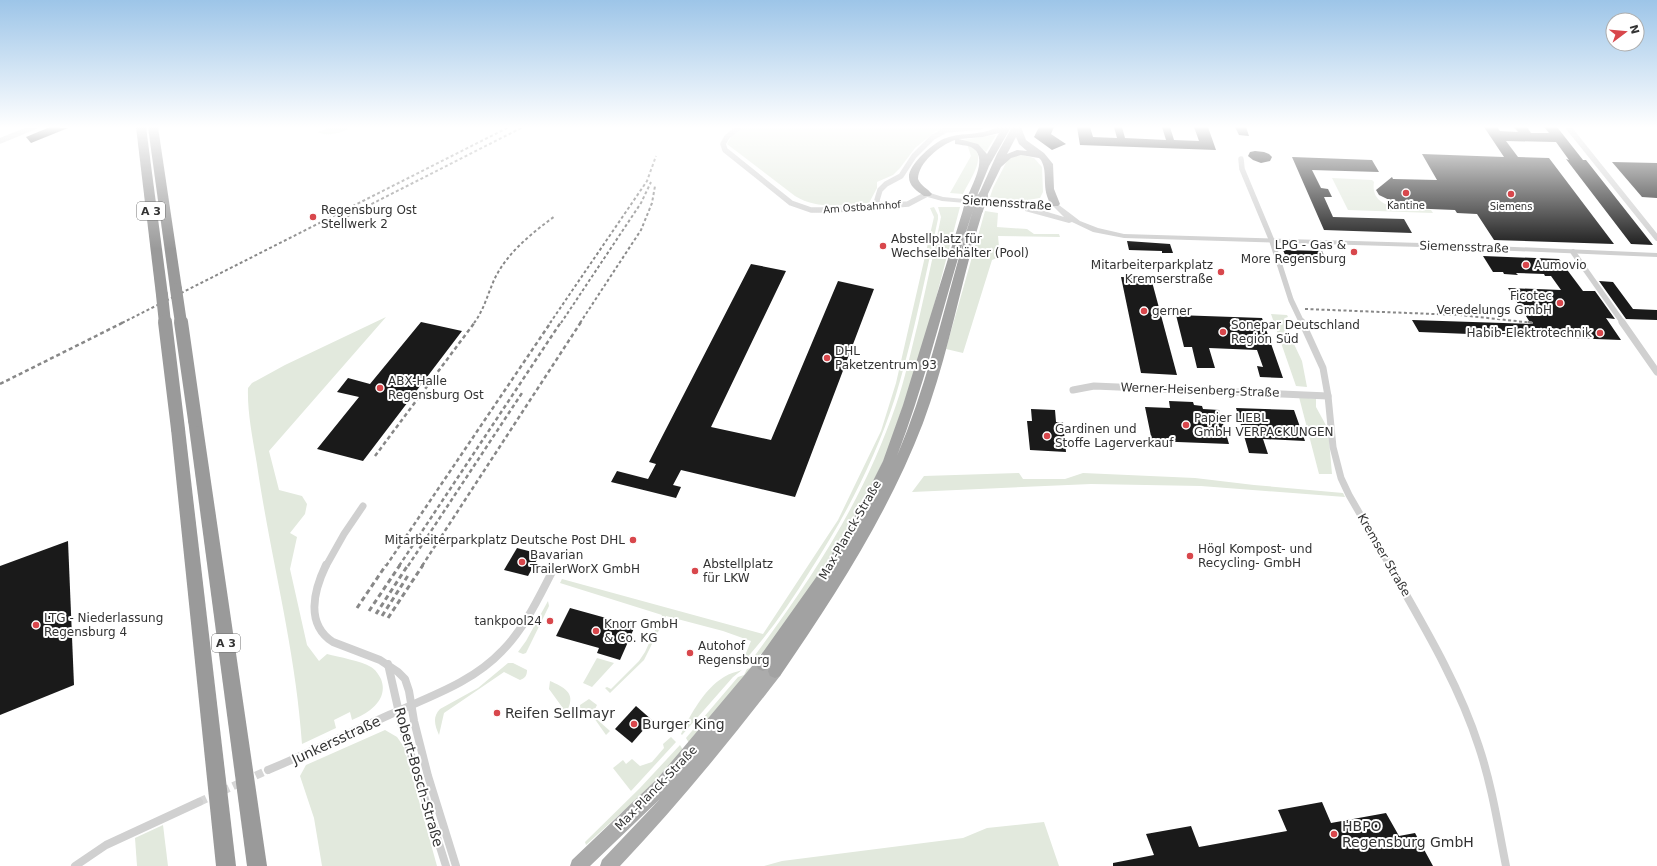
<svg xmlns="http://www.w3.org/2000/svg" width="1657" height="866" viewBox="0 0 1657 866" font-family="'DejaVu Sans',sans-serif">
  <rect width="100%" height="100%" fill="#fff"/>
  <g fill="#e2e9dd">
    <path d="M 323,127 L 347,127 L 349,129 C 340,133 327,137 318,132 L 325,129 Z"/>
    <path d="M 742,127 L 954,127 L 936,131 L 915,148 L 900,168 L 893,175 L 877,182 L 877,188 L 869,203 C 842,205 818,210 795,196 L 727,144 L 733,134 Z"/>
    <path d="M 996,135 L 986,152 L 977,144 L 955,141 Z"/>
    <path d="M 967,144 C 991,152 970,179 963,194 L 950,193 L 971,156 Z"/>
    <path d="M 1022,155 L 1034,158 L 1042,167 L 1043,192 L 1040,198 L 1021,201 L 990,197 L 993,188 L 1008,159 L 1011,157 Z"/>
    <path d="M 1332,178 L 1372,180 L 1374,182 C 1369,212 1412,209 1431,210 L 1433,213 L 1348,210 Z"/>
    <path d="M 934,207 L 938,215 L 938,219 C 925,278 913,339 895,398 C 875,460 845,517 810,571 C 791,602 770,632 746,659 L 744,658 L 751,641 L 723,631 L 666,616 L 644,660 L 610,693 L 605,688 L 607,687 L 611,689 L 639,661 L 645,652 L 662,615 L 560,583 L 562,579 L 763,634 L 838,520 L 881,431 L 896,383 L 934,217 L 930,208 Z"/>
    <path d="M 938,207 L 960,207 L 922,351 L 886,455 L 869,491 L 828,562 L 768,650 L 753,658 C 813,577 863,501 896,405 C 905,379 911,351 918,323 C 926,288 934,252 941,217 Z"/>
    <path d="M 985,211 L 998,213 L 997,227 L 1027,229 L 1034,234 L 1059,234 L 1060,237 L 998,236 L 1000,257 L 992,260 L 963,353 L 946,349 Z"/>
    <path d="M 1271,314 L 1287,315 L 1288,317 L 1285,318 L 1284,323 L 1302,361 L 1307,387 L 1296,386 Z"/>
    <path d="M 386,317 L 269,451 L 279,490 L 302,496 L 307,504 L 305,514 L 290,533 L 297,537 L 290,569 L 307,645 L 319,661 L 327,654 C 339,657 361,661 371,667 C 375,669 379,675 381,679 C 389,700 369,713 352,720 L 350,712 L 334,720 L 336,728 L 302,744 C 296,654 273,567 259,478 C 255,448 247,417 248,388 L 252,383 L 285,365 Z"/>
    <path d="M 1299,397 L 1316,399 L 1316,407 L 1328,429 L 1332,474 L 1319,474 Z"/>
    <path d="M 1019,473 L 1023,479 L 1065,479 L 1083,473 L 1195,478 L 1254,485 L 1343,493 L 1345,497 L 1201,486 L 1091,484 L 912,492 L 924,476 Z"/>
    <path d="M 548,601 L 549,606 L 526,653 L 523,654 L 518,652 L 526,641 Z"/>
    <path d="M 597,658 L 614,663 L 592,687 L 583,683 Z"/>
    <path d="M 508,663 L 513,663 L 527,670 C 527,676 525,678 520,680 L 504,672 L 444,713 L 439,735 C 435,726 432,717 440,709 L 478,688 Z"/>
    <path d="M 754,667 L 689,743 L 686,738 L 738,677 L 744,675 L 747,669 Z"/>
    <path d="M 742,670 L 733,677 L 682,735 L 681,734 C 691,714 704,689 724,677 C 730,673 736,672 742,670 Z"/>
    <path d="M 550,681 C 563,687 576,692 568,709 L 565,711 L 549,689 Z"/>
    <path d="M 589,699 L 597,705 L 592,715 L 610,731 L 606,735 L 592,715 L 586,709 L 581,714 L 580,705 Z"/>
    <path d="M 385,730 L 397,737 L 404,747 L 437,866 L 322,866 L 314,818 L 300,776 L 306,765 Z"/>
    <path d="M 671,737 L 676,742 L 631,791 L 613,768 L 623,760 L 626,764 L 632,759 L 640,766 L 652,762 L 664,748 L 663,744 Z"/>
    <path d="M 680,745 L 683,750 L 681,753 L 632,805 L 621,813 L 586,845 L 585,842 L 640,788 Z"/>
    <path d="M 1044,822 L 1059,866 L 764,866 L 782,861 L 963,838 L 987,828 Z"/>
    <path d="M 163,825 L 168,866 L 137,866 L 135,838 Z"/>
  </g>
  <g fill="#1a1a1a">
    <path d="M 50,127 L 68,128 L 31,143 L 26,137 Z"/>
    <path d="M 1039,127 L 1054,127 L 1051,134 L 1066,144 L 1052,150 L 1034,137 Z"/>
    <path d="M 1077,127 L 1090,127 L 1093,137 L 1117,138 L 1114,127 L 1122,127 L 1125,138 L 1166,140 L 1162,127 L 1170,127 L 1174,140 L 1199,141 L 1194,127 L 1208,127 L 1216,150 L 1080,145 Z"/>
    <path d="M 1235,127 L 1246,127 L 1249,136 L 1239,135 Z"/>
    <path d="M 1484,127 L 1497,127 L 1500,131 L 1518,132 L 1514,127 L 1527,127 L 1531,133 L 1549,133 L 1544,127 L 1557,127 L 1583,160 L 1586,160 L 1653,245 L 1631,244 L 1566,159 L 1569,160 L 1556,142 L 1506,141 L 1518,157 L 1549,158 L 1614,244 L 1494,240 L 1477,214 L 1457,213 L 1455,210 L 1406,208 L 1379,195 L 1376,190 L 1392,177 L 1393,179 L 1437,180 L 1422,154 L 1504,157 Z"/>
    <path d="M 1255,151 L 1264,152 L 1269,154 L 1272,157 L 1270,161 L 1261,163 L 1253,160 L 1248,156 L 1250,152 Z"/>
    <path d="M 1292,157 L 1372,160 L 1379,172 L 1312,170 L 1321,188 L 1328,189 L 1332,197 L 1324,197 L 1333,217 L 1404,219 L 1412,233 L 1324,230 Z"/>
    <path d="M 1612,162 L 1657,163 L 1657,198 L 1642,197 Z"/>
    <path d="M 1127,241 L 1170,244 L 1173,253 L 1162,253 L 1162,251 L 1129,250 Z"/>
    <path d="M 1283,250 L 1322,251 L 1326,260 L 1286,257 Z"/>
    <path d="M 1483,256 L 1559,259 L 1583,291 L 1595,291 L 1615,319 L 1606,318 L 1621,340 L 1419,332 L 1412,320 L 1531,324 L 1508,288 L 1561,290 L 1551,276 L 1545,276 L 1544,274 L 1516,273 L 1518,275 L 1504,274 L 1503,272 L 1493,272 Z"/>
    <path d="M 751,264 L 786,271 L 711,427 L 771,440 L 838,281 L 874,289 L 795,497 L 681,470 L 673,485 L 681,487 L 676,498 L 611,482 L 617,471 L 648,479 L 656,464 L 649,462 Z"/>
    <path d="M 1121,277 L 1151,278 L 1177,375 L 1141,373 Z"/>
    <path d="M 1599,281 L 1613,282 L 1633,309 L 1657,310 L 1657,320 L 1626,319 Z"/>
    <path d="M 1176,315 L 1262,318 L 1283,378 L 1260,377 L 1257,366 L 1263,367 L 1257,350 L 1209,348 L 1215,368 L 1197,368 L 1192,347 L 1184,347 Z"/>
    <path d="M 421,322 L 462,331 L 363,461 L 317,449 L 359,397 L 337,392 L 348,378 L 370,384 Z"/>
    <path d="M 1169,401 L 1193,402 L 1194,405 L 1202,406 L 1203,409 L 1219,410 L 1229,444 L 1152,441 L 1145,407 L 1170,408 Z"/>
    <path d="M 1236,408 L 1294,410 L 1305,441 L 1263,439 L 1268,454 L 1249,453 Z"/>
    <path d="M 1031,409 L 1055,410 L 1056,422 L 1063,422 L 1066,452 L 1030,450 L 1027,421 L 1032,421 Z"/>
    <path d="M 68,541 L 74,685 L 0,715 L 0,566 Z"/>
    <path d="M 517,548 L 540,554 L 528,576 L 504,570 Z"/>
    <path d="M 570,608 L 635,626 L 620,660 L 597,653 L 599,648 L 556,636 Z"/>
    <path d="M 636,706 L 652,720 L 632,743 L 615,729 Z"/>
    <path d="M 1322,802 L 1331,823 L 1386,813 L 1399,836 L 1415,833 L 1433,866 L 1113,866 L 1113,863 L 1154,855 L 1146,834 L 1191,826 L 1199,847 L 1287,831 L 1278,810 Z"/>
  </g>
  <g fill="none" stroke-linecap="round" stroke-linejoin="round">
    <path stroke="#d6d6d6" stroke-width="8" stroke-dasharray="8 4.5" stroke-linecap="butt" d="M 199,802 L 268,770"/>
    <g stroke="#d0d0d0" stroke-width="5.5">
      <path d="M 739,127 L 727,137 L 723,144 L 725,150 L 791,203 L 811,210 L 834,210 L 908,204 L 927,194"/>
      <path d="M 1568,127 L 1657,238"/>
      <path d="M 0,141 L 34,127"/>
      <path d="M 1241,159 L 1242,169 L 1272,241 L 1291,300 L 1302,323"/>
      <path d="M 878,207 L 877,200 L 880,190 L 886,184 L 901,176 L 914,156 L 933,137 L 946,130 L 980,127"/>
      <path d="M 1573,252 L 1623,323"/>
    </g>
    <g stroke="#d0d0d0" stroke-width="7">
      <path d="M 1302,322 L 1323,368 L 1328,396 L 1333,447 L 1341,478 L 1349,495 L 1390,566"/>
      <path d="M 1622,322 L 1657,372"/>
      <path d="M 1073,390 L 1094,386 L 1328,396"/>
      <path d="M 326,566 L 344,534 L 363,506"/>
    </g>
    <g stroke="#d0d0d0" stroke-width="8">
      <path d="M 326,565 C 314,590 305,624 333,642 L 380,660 L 398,672 L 405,679 L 409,691 L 414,721 L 428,776 L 456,866"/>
      <path d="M 1389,565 C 1422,623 1459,684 1479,747 C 1492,786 1498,826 1506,866"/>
      <path d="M 388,664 L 402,726 L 446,866"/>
      <path d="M 268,770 C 309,753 349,733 389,715 C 428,697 472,683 502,651 C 524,629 538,599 552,572"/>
      <path d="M 75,866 L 106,845 L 199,802"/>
    </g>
    <path fill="#d0d0d0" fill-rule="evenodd" d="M 924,192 L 927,192 L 943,197 L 1017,204 L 1055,202 L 1080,221 L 1098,228 L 1124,234 L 1421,243 L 1657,253 L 1657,257 L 1421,247 L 1124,238 L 1093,232 L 1072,222 L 1069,223 L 1025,211 L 1025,208 L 942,201 L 924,196 ZM 1053,206 L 1064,217 L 1031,207 Z"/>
    <path fill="#ababab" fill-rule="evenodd" d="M 763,657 L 768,659 L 770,664 L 769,668 L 775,664 L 780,666 L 782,671 L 780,676 C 729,742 677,806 620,866 L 600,866 L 602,860 L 660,799 L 590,866 L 570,866 L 572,860 L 657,779 L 758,659 Z"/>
    <g fill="#a2a2a2" fill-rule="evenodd">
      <path d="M 997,127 L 1011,127 L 989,166 L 976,198 L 973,199 L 968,196 C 973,182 989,156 971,147 C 966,145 960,145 955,144 L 955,140 C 940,145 918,163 918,179 C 921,186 927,188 932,194 L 930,196 L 924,196 C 917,191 909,186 909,177 C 908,165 935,141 946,138 C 962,132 982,136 997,127 ZM 999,133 L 987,154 L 978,144 L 959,139 L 983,137 Z"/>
      <path d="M 1012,127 L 1021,127 L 1026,140 L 1044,153 L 1053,164 L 1054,189 L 1060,204 L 1058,206 L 1052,206 C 1040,188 1049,174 1041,160 L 1039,158 L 1021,155 L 1011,158 L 1001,167 L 986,198 L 983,199 L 978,196 L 997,154 ZM 1016,137 L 1019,144 L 1027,151 L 1017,150 L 1007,154 Z"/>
      <path d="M 968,207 L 973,210 C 946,292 928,376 897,456 C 931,376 947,292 973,210 L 978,207 L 983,210 C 961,280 949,354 923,423 C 888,514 835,596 780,676 L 775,678 L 770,676 L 768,671 L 770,667 L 763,671 L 758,669 L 756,664 L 758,659 L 827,562 L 858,511 L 883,461 L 903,405 L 963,210 Z"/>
    </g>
    <g fill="#9a9a9a" fill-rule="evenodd">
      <path d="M 136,127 L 146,127 L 168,295 L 166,298 L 162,299 L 158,298 L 156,295 Z"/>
      <path d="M 148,127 L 158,127 L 182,289 L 180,292 L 176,293 L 172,292 L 170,289 Z"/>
      <path d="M 195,415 L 200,416 L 202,420 L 267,866 L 247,866 L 188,420 L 190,416 Z"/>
      <path d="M 178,424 L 183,425 L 185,429 L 236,866 L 216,866 L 171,429 L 173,425 Z"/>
    </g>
    <g stroke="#888" stroke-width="2" stroke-dasharray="3 2.5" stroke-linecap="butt">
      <path d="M 342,219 L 523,127"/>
      <path d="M 1305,309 L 1460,315 L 1534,323"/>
      <path d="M 122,323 L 509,127"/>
      <path d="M 474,323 C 484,310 488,293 495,278 C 508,252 532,233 555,216"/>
      <path d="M 550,323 L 647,181 L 656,156"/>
      <path d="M 561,323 L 641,203 L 651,182"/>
      <path d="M 580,323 L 641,230 L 652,203 L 655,186"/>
    </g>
    <g stroke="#888" stroke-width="2.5" stroke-dasharray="4 3" stroke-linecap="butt">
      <path d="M 1528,322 L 1534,323"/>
      <path d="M 0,384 L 124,322"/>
      <path d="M 375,456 L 475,322"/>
      <path d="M 386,566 L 551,322"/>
      <path d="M 399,566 L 561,322"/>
      <path d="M 408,566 L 522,393"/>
      <path d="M 422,566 L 581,322"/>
    </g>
    <g stroke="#888" stroke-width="3" stroke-dasharray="5 3.5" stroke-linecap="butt">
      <path d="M 357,608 L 386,565"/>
      <path d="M 369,611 L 400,565"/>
      <path d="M 376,614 L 408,565"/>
      <path d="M 382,616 L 409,574"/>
      <path d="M 388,618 L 423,565"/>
    </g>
    <g stroke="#a2a2a2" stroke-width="10">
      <path d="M 968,210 L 973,196"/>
      <path d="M 978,210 L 983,196"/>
    </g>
    <g stroke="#9a9a9a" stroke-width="12">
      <path d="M 176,289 L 181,323"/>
      <path d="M 162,295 L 165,323"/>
    </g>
    <g stroke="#9a9a9a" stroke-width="14">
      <path d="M 165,322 L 178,429"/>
      <path d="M 181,322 L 195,420"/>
    </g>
  </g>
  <linearGradient id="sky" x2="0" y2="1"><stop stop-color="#9dc5e8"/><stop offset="0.51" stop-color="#fff"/><stop offset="1" stop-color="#fff" stop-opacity="0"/></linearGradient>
  <rect width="1657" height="249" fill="url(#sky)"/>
  <g fill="#d8474c" stroke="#fff" stroke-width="1.5">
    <circle cx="1406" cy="193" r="4"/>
    <circle cx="1511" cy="194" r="4"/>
    <circle cx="313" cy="217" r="4"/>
    <circle cx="883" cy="246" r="4"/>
    <circle cx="1354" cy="252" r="4"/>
    <circle cx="1526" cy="265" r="4"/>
    <circle cx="1221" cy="272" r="4"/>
    <circle cx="1560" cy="303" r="4"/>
    <circle cx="1144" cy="311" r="4"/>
    <circle cx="1223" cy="332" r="4"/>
    <circle cx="1600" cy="333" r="4"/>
    <circle cx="827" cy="358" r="4"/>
    <circle cx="380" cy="388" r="4"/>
    <circle cx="1186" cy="425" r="4"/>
    <circle cx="1047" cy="436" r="4"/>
    <circle cx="633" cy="540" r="4"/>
    <circle cx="1190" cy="556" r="4"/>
    <circle cx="522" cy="562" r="4"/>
    <circle cx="695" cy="571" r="4"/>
    <circle cx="550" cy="621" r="4"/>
    <circle cx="36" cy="625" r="4"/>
    <circle cx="596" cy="631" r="4"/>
    <circle cx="690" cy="653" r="4"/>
    <circle cx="497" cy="713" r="4"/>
    <circle cx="634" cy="724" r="4"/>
    <circle cx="1334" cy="834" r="4"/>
  </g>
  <g text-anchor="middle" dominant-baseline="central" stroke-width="4" stroke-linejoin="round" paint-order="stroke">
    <g font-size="10" fill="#333" stroke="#fff">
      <text x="1406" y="205">Kantine</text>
      <text x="1511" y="206">Siemens</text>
    </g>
    <g font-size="10" fill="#333" stroke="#fff">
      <text transform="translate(862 207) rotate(-4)">Am Ostbahnhof</text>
    </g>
    <g fill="#fff" stroke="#707070" stroke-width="1">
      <rect x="137" y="202" width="28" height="18" rx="3"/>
      <rect x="212" y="634" width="28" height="18" rx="3"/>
    </g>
    <g font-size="11" font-weight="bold" fill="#333">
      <text x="151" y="211">A 3</text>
      <text x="226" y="643">A 3</text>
    </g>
    <g font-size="12" fill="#333" stroke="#fff">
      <text transform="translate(1007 203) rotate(4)">Siemensstraße</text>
      <text transform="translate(1464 247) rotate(2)">Siemensstraße</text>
      <text transform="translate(1200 390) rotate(2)">Werner-Heisenberg-Straße</text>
      <text transform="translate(850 530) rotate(-60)">Max-Planck-Straße</text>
      <text transform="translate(1384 555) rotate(60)">Kremser Straße</text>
      <text transform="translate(656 788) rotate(-46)">Max-Planck-Straße</text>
    </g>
    <g font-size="12" fill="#333" stroke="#fff" text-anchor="start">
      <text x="321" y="210">Regensburg Ost<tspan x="321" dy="14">Stellwerk 2</tspan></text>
      <text x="891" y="239">Abstellplatz für<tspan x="891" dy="14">Wechselbehälter (Pool)</tspan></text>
      <text x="1346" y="245" text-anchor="end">LPG - Gas &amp;<tspan x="1346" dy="14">More Regensburg</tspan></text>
      <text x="1213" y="265" text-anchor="end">Mitarbeiterparkplatz<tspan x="1213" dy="14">Kremserstraße</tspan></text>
      <text x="1534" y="265">Aumovio</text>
      <text x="1552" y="296" text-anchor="end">Ficotec<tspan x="1552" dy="14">Veredelungs GmbH</tspan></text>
      <text x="1152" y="311">gerner</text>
      <text x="1231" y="325">Sonepar Deutschland<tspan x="1231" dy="14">Region Süd</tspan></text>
      <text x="1592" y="333" text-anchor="end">Habib-Elektrotechnik</text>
      <text x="835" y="351">DHL<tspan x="835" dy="14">Paketzentrum 93</tspan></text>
      <text x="388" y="381">ABX-Halle<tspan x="388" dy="14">Regensburg Ost</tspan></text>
      <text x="1194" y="418">Papier LIEBL<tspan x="1194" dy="14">GmbH VERPACKUNGEN</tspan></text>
      <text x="1055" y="429">Gardinen und<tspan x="1055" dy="14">Stoffe Lagerverkauf</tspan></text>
      <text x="625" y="540" text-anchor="end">Mitarbeiterparkplatz Deutsche Post DHL</text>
      <text x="1198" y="549">Högl Kompost- und<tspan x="1198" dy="14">Recycling- GmbH</tspan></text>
      <text x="530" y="555">Bavarian<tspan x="530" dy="14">TrailerWorX GmbH</tspan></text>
      <text x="703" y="564">Abstellplatz<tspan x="703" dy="14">für LKW</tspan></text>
      <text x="44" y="618">LTG - Niederlassung<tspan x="44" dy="14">Regensburg 4</tspan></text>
      <text x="542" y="621" text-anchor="end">tankpool24</text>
      <text x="604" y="624">Knorr GmbH<tspan x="604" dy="14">&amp; Co. KG</tspan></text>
      <text x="698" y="646">Autohof<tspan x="698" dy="14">Regensburg</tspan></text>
    </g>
    <g font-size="14" fill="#333" stroke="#fff" text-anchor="start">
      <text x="505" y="713">Reifen Sellmayr</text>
      <text x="642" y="724">Burger King</text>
      <text x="1342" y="826">HBPO<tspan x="1342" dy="16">Regensburg GmbH</tspan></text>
    </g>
    <g font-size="14" fill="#333" stroke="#fff">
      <text transform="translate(336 740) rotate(-25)">Junkersstraße</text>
      <text transform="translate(419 777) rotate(74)">Robert-Bosch-Straße</text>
    </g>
  </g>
  <g transform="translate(1625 32) rotate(74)"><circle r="19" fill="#ffffff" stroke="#adadad"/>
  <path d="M0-3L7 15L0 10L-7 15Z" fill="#d8474c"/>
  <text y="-6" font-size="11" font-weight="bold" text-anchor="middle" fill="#333333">N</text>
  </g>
</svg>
